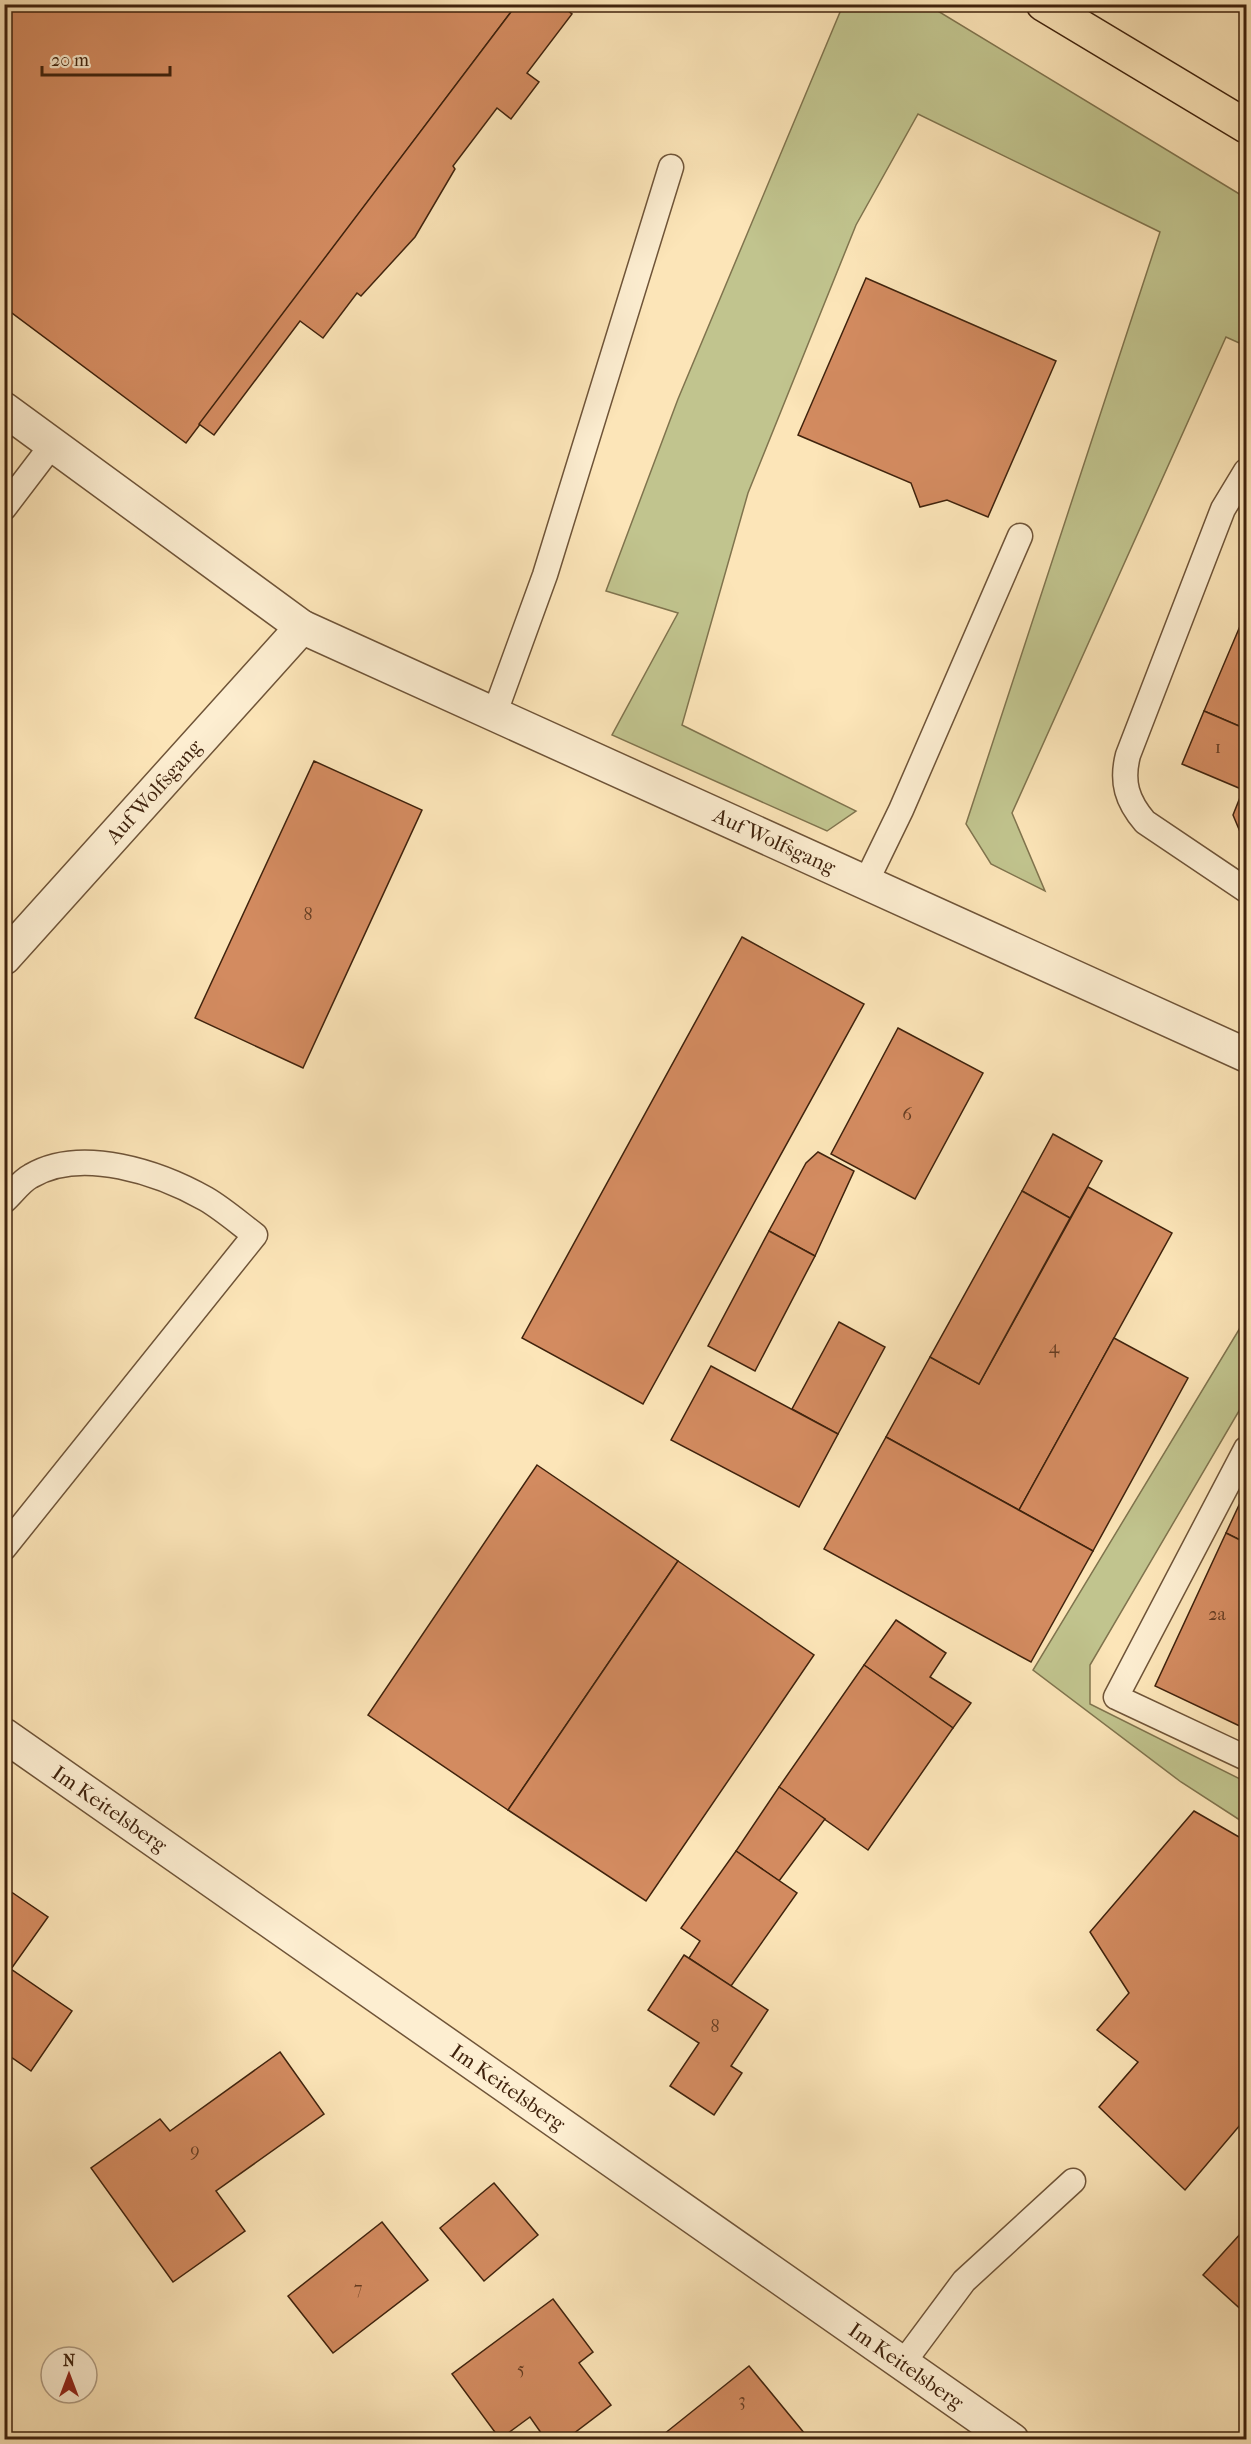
<svg xmlns="http://www.w3.org/2000/svg" width="1251" height="2444" viewBox="0 0 1251 2444" font-family="'IM FELL French Canon',serif">
  <rect width="100%" height="100%" fill="#fce5b8"/>
  <filter id="stains"><feTurbulence type="fractalNoise" baseFrequency=".00333" numOctaves="4"/><feColorMatrix values="0 0 0 0 .2 0 0 0 0 .09 0 0 0 0 .02 0 0 0 .5 -.17"/></filter>
  <radialGradient id="worn" r=".72"><stop offset=".6" stop-color="#630" stop-opacity="0"/><stop offset="1" stop-color="#630" stop-opacity=".3"/></radialGradient>
  <g fill="#c1c48e" stroke="#80744e" stroke-width="1.5">
    <path d="M 843,5 L 928,5 L 1246,198 L 1246,346 L 1226,337 L 1012,813 L 1045,891 L 991,864 L 966,824 L 1160,232 L 918,114 L 856,225 L 748,493 L 682,725 L 856,811 L 827,831 L 612,735 L 678,613 L 606,591 L 678,399 Z"/>
    <path d="M 1246,1318 L 1246,1399 L 1090,1665 L 1090,1704 L 1246,1782 L 1246,1824 L 1181,1782 L 1033,1670 Z"/>
  </g>
  <g fill="#d38b60" stroke="#40230d" stroke-width="1.5">
    <path d="M 4,4 L 517,4 L 186,443 L 4,307 Z"/>
    <path d="M 517,4 L 559,4 L 572,14 L 527,73 L 539,82 L 511,119 L 497,108 L 453,166 L 455,169 L 415,237 L 361,296 L 357,293 L 323,338 L 300,321 L 214,435 L 199,424 Z"/>
    <path d="M 866,278 L 1056,361 L 988,517 L 947,500 L 920,507 L 911,483 L 798,435 Z"/>
    <path d="M 1246,612 L 1246,729 L 1204,711 Z"/>
    <path d="M 1204,711 L 1246,729 L 1246,791 L 1182,764 Z"/>
    <path d="M 314,761 L 422,810 L 303,1068 L 195,1018 Z"/>
    <path d="M 1243,790 L 1246,791 L 1246,846 L 1233,815 Z"/>
    <path d="M 742,937 L 864,1004 L 643,1404 L 522,1338 Z"/>
    <path d="M 898,1028 L 983,1073 L 915,1199 L 831,1154 Z"/>
    <path d="M 1053,1134 L 1102,1161 L 1070,1218 L 1022,1191 Z"/>
    <path d="M 818,1152 L 854,1171 L 815,1256 L 769,1231 L 806,1163 Z"/>
    <path d="M 1088,1187 L 1172,1233 L 1019,1510 L 886,1437 L 930,1357 L 979,1384 Z"/>
    <path d="M 1022,1191 L 1070,1218 L 979,1384 L 930,1357 Z"/>
    <path d="M 769,1231 L 815,1256 L 755,1371 L 708,1346 Z"/>
    <path d="M 839,1322 L 885,1347 L 838,1434 L 792,1409 Z"/>
    <path d="M 1114,1338 L 1188,1378 L 1093,1551 L 1019,1510 Z"/>
    <path d="M 711,1366 L 838,1434 L 799,1507 L 671,1440 Z"/>
    <path d="M 886,1437 L 1093,1551 L 1031,1662 L 824,1549 Z"/>
    <path d="M 537,1465 L 678,1561 L 508,1810 L 368,1715 Z"/>
    <path d="M 1246,1490 L 1246,1543 L 1226,1533 Z"/>
    <path d="M 1226,1533 L 1246,1543 L 1246,1729 L 1155,1686 Z"/>
    <path d="M 678,1561 L 814,1655 L 646,1901 L 508,1810 Z"/>
    <path d="M 896,1620 L 946,1653 L 930,1677 L 971,1703 L 953,1728 L 864,1665 Z"/>
    <path d="M 864,1665 L 953,1728 L 868,1850 L 779,1787 Z"/>
    <path d="M 779,1787 L 825,1819 L 779,1881 L 736,1851 Z"/>
    <path d="M 1194,1811 L 1246,1841 L 1246,2118 L 1185,2190 L 1099,2107 L 1138,2062 L 1097,2030 L 1129,1993 L 1090,1932 Z"/>
    <path d="M 736,1851 L 797,1893 L 731,1986 L 689,1958 L 700,1941 L 681,1928 Z"/>
    <path d="M 4,1887 L 48,1917 L 11,1969 L 72,2011 L 31,2071 L 4,2052 Z"/>
    <path d="M 684,1955 L 768,2010 L 731,2066 L 742,2073 L 714,2115 L 670,2086 L 699,2043 L 648,2010 Z"/>
    <path d="M 280,2052 L 324,2114 L 216,2191 L 245,2231 L 173,2282 L 91,2168 L 160,2119 L 170,2131 Z"/>
    <path d="M 494,2183 L 538,2235 L 484,2281 L 440,2228 Z"/>
    <path d="M 382,2222 L 428,2280 L 333,2353 L 288,2296 Z"/>
    <path d="M 1242,2232 L 1246,2235 L 1246,2314 L 1203,2275 Z"/>
    <path d="M 553,2299 L 593,2352 L 579,2363 L 611,2405 L 565,2440 L 546,2440 L 530,2417 L 500,2439 L 452,2374 Z"/>
    <path d="M 749,2366 L 810,2440 L 669,2440 L 664,2434 Z"/>
  </g>
  <g fill="none" stroke-linecap="round" stroke-linejoin="round">
    <defs>
      <g id="lane">
        <path d="M 1246,471 L 1223,509 L 1128,755 C 1121,782 1127,801 1145,822 L 1246,890"/>
        <path d="M 4,508 L 52,445"/>
        <path d="M 494,715 L 545,575 L 671,167"/>
        <path d="M 865,884 L 901,810 L 1020,536"/>
        <path d="M 4,1201 C 13,1193 21,1181 31,1176 C 82,1146 160,1173 206,1199 C 223,1209 239,1223 255,1235 L 4,1548"/>
        <path d="M 1246,1449 L 1116,1697 L 1246,1758"/>
        <path d="M 903,2363 L 964,2281 L 1073,2181"/>
      </g>
      <g id="street">
        <path id="s1" d="M 4,409 L 302,627 L 1246,1055"/>
        <path id="s2" d="M 4,958 L 302,627"/>
        <path id="s3" d="M 4,1735 L 1012,2440"/>
      </g>
      <path id="highway" d="M 1043,4 L 1246,126"/>
    </defs>
    <use href="#lane" stroke="#6f5438" stroke-width="27"/>
    <use href="#street" stroke="#6f5438" stroke-width="36"/>
    <use href="#highway" stroke="#40230d" stroke-width="36"/>
    <use href="#lane" stroke="#fdeed1" stroke-width="24"/>
    <use href="#street" stroke="#fdeed1" stroke-width="33"/>
    <use href="#highway" stroke="#fce5b8" stroke-width="33"/>
  </g>
  <g text-anchor="middle" dominant-baseline="central" stroke-width="5" stroke-linejoin="round" paint-order="stroke">
    <g font-size="18" fill="#653d22">
      <text x="1218" y="747">1</text>
      <text x="308" y="914">8</text>
      <text x="907" y="1114">6</text>
      <text x="1054" y="1347">4</text>
      <text x="1217" y="1614">2a</text>
      <text x="715" y="2026">8</text>
      <text x="195" y="2150">9</text>
      <text x="358" y="2288">7</text>
      <text x="521" y="2369">5</text>
      <text x="742" y="2400">3</text>
    </g>
    <g font-size="21" fill="#40230d" stroke="#fdeed1">
      <text stroke="none"><textPath href="#s2" startOffset="224">Auf Wolfsgang</textPath></text>
      <text stroke="none"><textPath href="#s1" startOffset="888">Auf Wolfsgang</textPath></text>
      <text stroke="none"><textPath href="#s3" startOffset="129">Im Keitelsberg</textPath></text>
      <text stroke="none"><textPath href="#s3" startOffset="615">Im Keitelsberg</textPath></text>
      <text stroke="none"><textPath href="#s3" startOffset="1101">Im Keitelsberg</textPath></text>
    </g>
  </g>
  <rect width="1251" height="2444" fill="none" stroke="#fce5b8" stroke-width="24"/>
  <rect x="6" y="6" width="1239" height="2432" fill="none" stroke="#40230d" stroke-width="3"/>
  <rect x="12" y="12" width="1227" height="2420" fill="none" stroke="#40230d" stroke-width="1.5"/>
  <g transform="translate(69 2375)"><circle r="28" fill="#fdeed1" stroke="#b19d83" stroke-width="1.5"/>
  <path d="M0-4.5L10 22L0 15L-10 22Z" fill="#8f2418"/>
  <text y="-9" font-size="16" font-weight="bold" text-anchor="middle" fill="#40230d">N</text>
  </g>
  <path d="M42 66v9h128v-9" fill="none" stroke="#40230d" stroke-width="3"/>
  <text x="51" y="66" font-size="18" fill="#40230d" stroke="#fdeed1" stroke-width="4.5" paint-order="stroke">20 m</text>
  <rect width="100%" height="100%" filter="url(#stains)"/>
  <rect width="100%" height="100%" fill="url(#worn)"/>
</svg>
